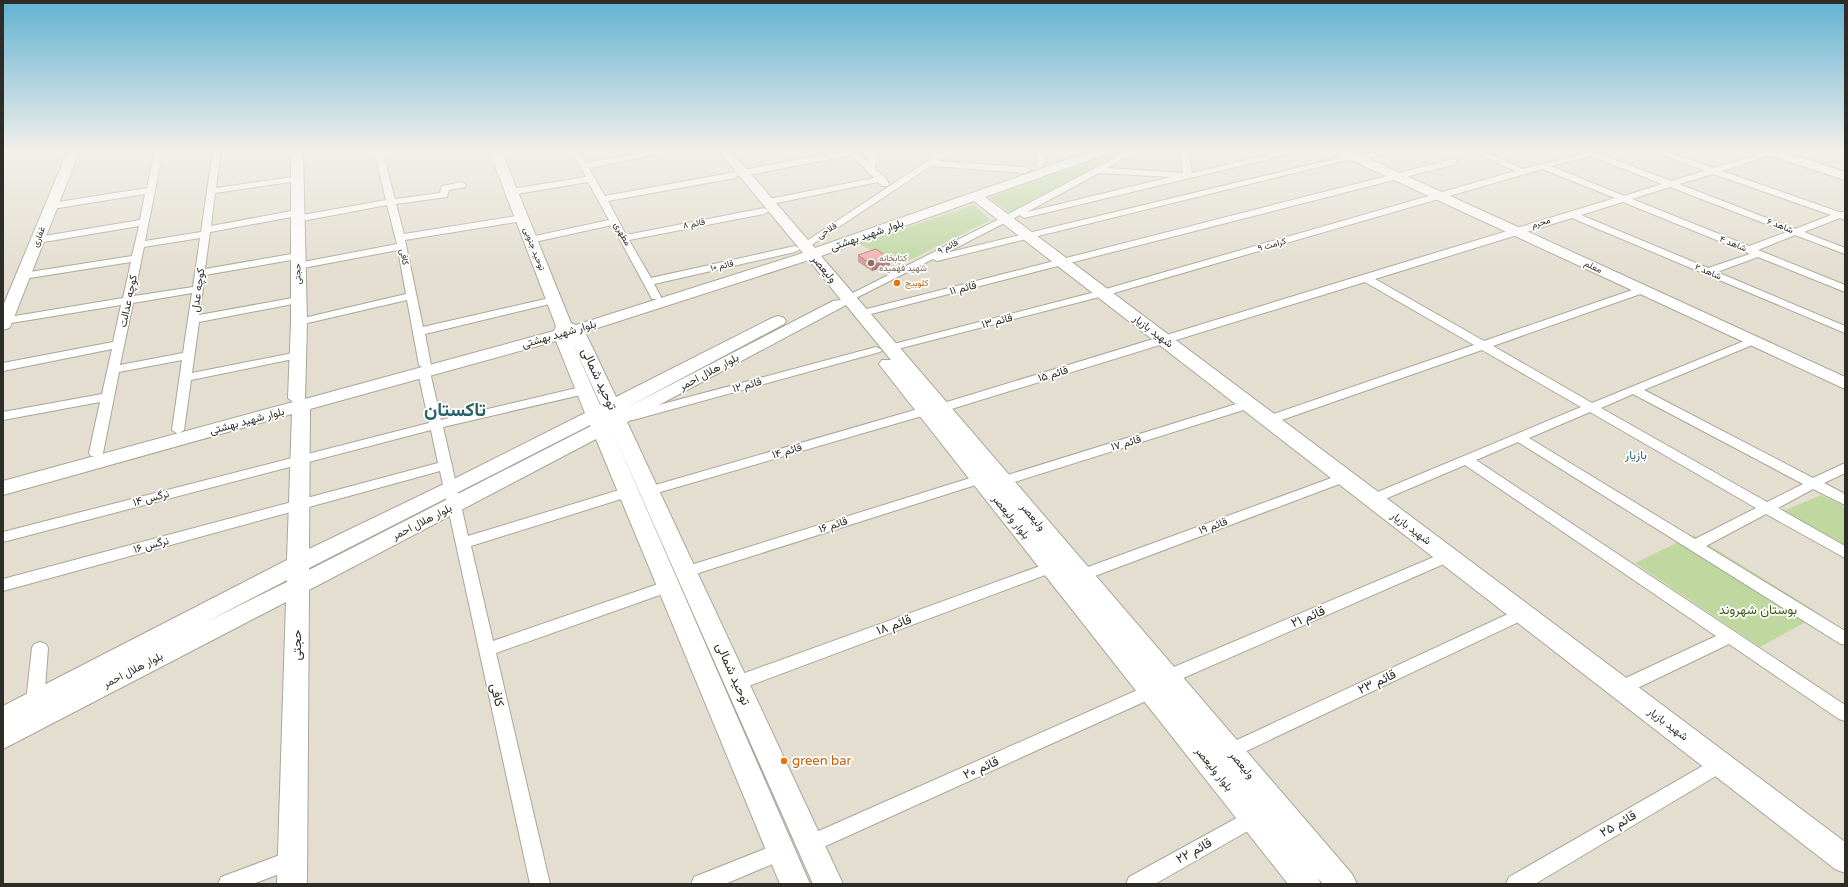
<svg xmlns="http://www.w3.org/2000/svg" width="1848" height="887" viewBox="0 0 1848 887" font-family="'Varela Round',Vazirmatn,sans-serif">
  <rect width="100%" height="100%" fill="#e3ded0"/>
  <g fill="#bed8a0">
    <path d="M 1112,150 L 1130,150 L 1010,213 L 989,198 Z"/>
    <path d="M 974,205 L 990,220 L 900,265 L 859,244 Z"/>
    <path d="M 1821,495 L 1845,507 L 1845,548 L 1781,512 Z"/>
    <path d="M 1693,535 L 1820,614 L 1760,647 L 1635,563 Z"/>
  </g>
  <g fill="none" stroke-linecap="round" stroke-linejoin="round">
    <defs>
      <g id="street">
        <path d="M 155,150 L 163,150 L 145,241 L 201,232 L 213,150 L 221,150 L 216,188 L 300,176 L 301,178 L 297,181 L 215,193 L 211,226 L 297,210 L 302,213 L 297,216 L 210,232 L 205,269 L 297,253 L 302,256 L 297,259 L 205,275 L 199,315 L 298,297 L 303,300 L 298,303 L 199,322 L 192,373 L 298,352 L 304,355 L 298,358 L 191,380 L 184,430 L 178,434 L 172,430 L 182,360 L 119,372 L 103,453 L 101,456 L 91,456 L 89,453 L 100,402 L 3,420 L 3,412 L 102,394 L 112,349 L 3,371 L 3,363 L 113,342 L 121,305 L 5,324 L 3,324 L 3,318 L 123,298 L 131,262 L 23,279 L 18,276 L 23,273 L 132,256 L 139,226 L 38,243 L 33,240 L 38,237 L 140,220 L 145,194 L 52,209 L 47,206 L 52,203 L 147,188 ZM 200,238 L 193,287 L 134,296 L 144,247 ZM 192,293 L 183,353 L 120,365 L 133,303 Z"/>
        <path d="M 374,150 L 382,150 L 395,199 L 440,193 L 441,188 L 442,186 L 462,182 L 466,185 L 465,187 L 449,190 L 447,197 L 396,204 L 404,234 L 522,215 L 527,218 L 522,221 L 405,240 L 423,327 L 554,297 L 559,300 L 558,302 L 425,334 L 431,365 L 425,369 L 419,365 L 407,300 L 299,325 L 295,324 L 293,322 L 295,320 L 406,294 L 398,250 L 298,269 L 293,266 L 298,263 L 397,244 L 387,205 L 297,222 L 292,219 L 297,216 L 386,200 Z"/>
        <path d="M 571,150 L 579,150 L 586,163 L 657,150 L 674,150 L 670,152 L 589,168 L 605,196 L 735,172 L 739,175 L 735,178 L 608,201 L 626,235 L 764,208 L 769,211 L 764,214 L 629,240 L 651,278 L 795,246 L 800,249 L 795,252 L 654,284 L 661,297 L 660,299 L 652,299 L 612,225 L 530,243 L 525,240 L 530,237 L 609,220 L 588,182 L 511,195 L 507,192 L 511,189 L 586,177 Z"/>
        <path d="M 847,150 L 856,150 L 868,162 L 870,150 L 878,150 L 875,169 L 885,177 L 889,184 L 888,186 L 882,186 L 878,182 L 767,205 L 762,202 L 764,200 L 874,178 L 851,155 L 743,176 L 739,173 L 743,170 Z"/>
        <path d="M 944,150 L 953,150 L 938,161 L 1026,167 L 1030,170 L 1026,173 L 931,166 L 807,248 L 804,249 L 799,246 Z"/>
        <path d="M 1039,150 L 1047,150 L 1044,165 L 1040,168 L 1036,165 Z"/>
        <path d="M 1129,150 L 1139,150 L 1107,168 L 1183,173 L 1180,150 L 1188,150 L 1192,173 L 1288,150 L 1302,150 L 1298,152 L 1024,218 L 1020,215 L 946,253 L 1354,154 L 1358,156 L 1384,150 L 1399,150 L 1359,160 L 1355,158 L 937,261 L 933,259 L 852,300 L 844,300 L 843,298 L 1003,217 ZM 1099,173 L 1171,177 L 1027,212 Z"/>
        <path d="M 1470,150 L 1481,150 L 1523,169 L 1598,150 L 1611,150 L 1600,154 L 1671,181 L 1705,171 L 1650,150 L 1662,150 L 1714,168 L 1773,150 L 1785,150 L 1722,171 L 1839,212 L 1845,212 L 1845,220 L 1840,218 L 1804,232 L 1845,248 L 1845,254 L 1795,235 L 1758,250 L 1845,285 L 1845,292 L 1758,257 L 1717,272 L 1845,326 L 1845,333 L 1572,218 L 1375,279 L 1484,341 L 1638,288 L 1646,288 L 1647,290 L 1646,292 L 1493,346 L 1592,403 L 1749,339 L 1757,339 L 1759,341 L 1757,343 L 1644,390 L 1813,478 L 1845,463 L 1845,473 L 1824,483 L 1845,494 L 1845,505 L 1813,489 L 1778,508 L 1845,546 L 1845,558 L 1766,514 L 1706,546 L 1845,631 L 1845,645 L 1839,643 L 1518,442 L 1476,460 L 1845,705 L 1845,721 L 1839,719 L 1729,644 L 1627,693 L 1621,695 L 1615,693 L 1612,688 L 1615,683 L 1716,636 L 1465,465 L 1378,502 L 1368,502 L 1366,499 L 1368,496 L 1581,407 L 1482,350 L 1273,423 L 1265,423 L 1263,420 L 1265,417 L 1474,345 L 1365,282 L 945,411 L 941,412 L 935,408 L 937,405 L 1615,198 L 1542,169 L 1107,295 L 890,351 L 884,348 L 886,346 L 1099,291 L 1515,171 ZM 1591,156 L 1662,184 L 1624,196 L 1551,166 ZM 1713,174 L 1831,215 L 1795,229 L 1679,184 ZM 1670,187 L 1787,232 L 1749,246 L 1632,199 ZM 1623,202 L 1746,252 L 1750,254 L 1708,268 L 1581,215 ZM 1633,394 L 1803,484 L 1767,502 L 1601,408 ZM 1590,412 L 1756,508 L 1695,539 L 1529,438 Z"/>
        <path d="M 1453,159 L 1456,160 L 1456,164 L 867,315 L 863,316 L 858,313 L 859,311 Z"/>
        <path d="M 876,347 L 882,350 L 880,352 L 633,420 L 625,420 L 623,417 L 625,414 Z"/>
        <path d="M 424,368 L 430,372 L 441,420 L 585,386 L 591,390 L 589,393 L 443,427 L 468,536 L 629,487 L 634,489 L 636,492 L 634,495 L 471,546 L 493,641 L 664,582 L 669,580 L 674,582 L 677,586 L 674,590 L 496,653 L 550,884 L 530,884 L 440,471 L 3,591 L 3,579 L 438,463 L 431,430 L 3,542 L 3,532 L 429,423 L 418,372 Z"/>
        <path d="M 1249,400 L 1253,401 L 1255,404 L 1253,407 L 1008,484 L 998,484 L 996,481 L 998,478 Z"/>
        <path d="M 925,407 L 931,411 L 929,414 L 650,495 L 645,494 L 643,491 L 645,488 Z"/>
        <path d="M 1345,473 L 1350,474 L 1352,477 L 1350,480 L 1087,579 L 1082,580 L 1077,579 L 1074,575 L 1077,571 Z"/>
        <path d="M 980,475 L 985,476 L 987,479 L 985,482 L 686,577 L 681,576 L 678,572 L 681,568 Z"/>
        <path d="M 1448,551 L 1453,552 L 1455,556 L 1453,560 L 1174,682 L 1168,684 L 1162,682 L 1160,677 L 1162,672 Z"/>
        <path d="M 1051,562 L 1056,563 L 1059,567 L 1056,571 L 743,688 L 737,690 L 731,688 L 729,683 L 731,678 Z"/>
        <path d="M 1523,607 L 1529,609 L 1531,613 L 1529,617 L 1236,756 L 1230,759 L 1224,756 L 1221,751 L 1224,746 Z"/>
        <path d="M 40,642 L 46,644 L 48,648 L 44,702 L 41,707 L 35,709 L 29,707 L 26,702 L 32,648 L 34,644 Z"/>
        <path d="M 1151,684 L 1157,686 L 1160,691 L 1157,696 L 817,850 L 810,853 L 803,850 L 800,844 L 803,838 Z"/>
        <path d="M 1720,756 L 1726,758 L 1729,764 L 1726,770 L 1535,884 L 1506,884 L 1509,877 Z"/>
        <path d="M 1253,809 L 1260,812 L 1263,818 L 1260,824 L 1155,884 L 1126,884 L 1129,877 Z"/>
        <path d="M 782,842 L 789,845 L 792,851 L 789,857 L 725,884 L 691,884 L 694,877 Z"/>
        <path d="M 293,850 L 300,852 L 303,859 L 300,866 L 253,884 L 218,884 L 221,877 Z"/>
      </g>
      <g id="secondary">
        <path d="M 68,150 L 80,150 L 11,325 L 9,328 L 3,330 L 3,306 Z"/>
        <path d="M 291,150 L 303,150 L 307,322 L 305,399 L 554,331 L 556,326 L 489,150 L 501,150 L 571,323 L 576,325 L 803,253 L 718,150 L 730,150 L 815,248 L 1094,150 L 1111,150 L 1109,153 L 985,197 L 1845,842 L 1845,873 L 1835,869 L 974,201 L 821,256 L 1352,874 L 1357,884 L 1323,884 L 1318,878 L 1321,884 L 1288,884 L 882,368 L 879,364 L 882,360 L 891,360 L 846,305 L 627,422 L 843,884 L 813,884 L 612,430 L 810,884 L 780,884 L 596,439 L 309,590 L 307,884 L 277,884 L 286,602 L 3,749 L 3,706 L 287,560 L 292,414 L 3,495 L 3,481 L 293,402 L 288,398 L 291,322 ZM 809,260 L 841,300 L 833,301 L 622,410 L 784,324 L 786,321 L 784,318 L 778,316 L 772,318 L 616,397 L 585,332 ZM 570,337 L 601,405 L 600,405 ZM 556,341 L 585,413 L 444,484 L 309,549 L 310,409 ZM 590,425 L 591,426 L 309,570 L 309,568 ZM 287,580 L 287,582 L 206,622 Z"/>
        <path d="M 1334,150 L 1350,150 L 1845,377 L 1845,389 L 1336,153 Z"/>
        <path d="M 1760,150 L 1778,150 L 1845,172 L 1845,180 L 1762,153 Z"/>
      </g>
    </defs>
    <use href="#street" stroke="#aaa699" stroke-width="2"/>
    <use href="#secondary" stroke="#aaa699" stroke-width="2"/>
    <use href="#street" fill="#fff" fill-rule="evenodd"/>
    <use href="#secondary" fill="#fff" fill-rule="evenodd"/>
  </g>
  <path fill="#d09796" d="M 858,255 L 890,265 L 872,271 L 858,262 Z"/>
  <path fill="#a97b7a" d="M 890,259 L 890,265 L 872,271 L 872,265 Z"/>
  <path fill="#f2b0ae" stroke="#a97b7a" d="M 876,249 L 890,259 L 872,265 L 858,255 Z"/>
  <linearGradient id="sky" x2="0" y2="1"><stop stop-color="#62b2d2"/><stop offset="0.55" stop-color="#f2f0ea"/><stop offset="1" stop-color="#f2f0ea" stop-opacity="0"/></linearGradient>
  <rect width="1848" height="274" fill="url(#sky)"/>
  <circle fill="#8d6e63" stroke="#fff" stroke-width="1.5" cx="871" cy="263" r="4"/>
  <g fill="#e8710a" stroke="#fff" stroke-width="1.5">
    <circle cx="897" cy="283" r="4"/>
    <circle cx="784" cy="761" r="4"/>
  </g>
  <g text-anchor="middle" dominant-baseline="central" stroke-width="3.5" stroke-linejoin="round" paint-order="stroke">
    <g font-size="9" fill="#2d2c26" stroke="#fff">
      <text transform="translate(1541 223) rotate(-17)">محرم</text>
      <text transform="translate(694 224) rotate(-11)">قائم ۸</text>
      <text transform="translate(1780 226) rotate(21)">شاهد ۶</text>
      <text transform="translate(827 231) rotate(-33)">فلاحی</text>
      <text transform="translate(622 234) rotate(61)">مطهری</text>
      <text transform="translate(39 237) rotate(-68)">غفاری</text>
      <text transform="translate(1733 244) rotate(22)">شاهد ۴</text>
      <text transform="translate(1272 245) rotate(-16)">کرامت ۹</text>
      <text transform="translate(948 247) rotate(-27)">قائم ۹</text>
      <text transform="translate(534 249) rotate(69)">توحید جنوبی</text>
      <text transform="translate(404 257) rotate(80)">کافی</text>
      <text transform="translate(722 266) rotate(-12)">قائم ۱۰</text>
      <text transform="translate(1593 267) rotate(25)">معلم</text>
      <text transform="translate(1708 272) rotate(23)">شاهد ۲</text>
      <text transform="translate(298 274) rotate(-91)">حجتی</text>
    </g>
    <g font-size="9" fill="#785e54" stroke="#fff" text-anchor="start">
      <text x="879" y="258">کتابخانه<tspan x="879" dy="10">شهید فهمیده</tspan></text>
    </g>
    <g font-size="9" fill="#c56008" stroke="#fff" text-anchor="start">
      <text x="905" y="283">کلوبیج</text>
    </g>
    <g font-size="11" fill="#2d2c26" stroke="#fff">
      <text transform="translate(867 235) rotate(-19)">بلوار شهید بهشتی</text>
      <text transform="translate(824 269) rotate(50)">ولیعصر</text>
      <text transform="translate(963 288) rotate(-14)">قائم ۱۱</text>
      <text transform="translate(198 290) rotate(-82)">کوچه عدل</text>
      <text transform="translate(128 301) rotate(-78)">کوچه عدالت</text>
      <text transform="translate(997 321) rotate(-14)">قائم ۱۳</text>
      <text transform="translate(1153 331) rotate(37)">شهید بازیار</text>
      <text transform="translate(559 334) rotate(-16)">بلوار شهید بهشتی</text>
      <text transform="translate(709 372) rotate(-28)">بلوار هلال احمر</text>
      <text transform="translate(1053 374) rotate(-17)">قائم ۱۵</text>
      <text transform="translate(747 385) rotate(-15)">قائم ۱۲</text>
      <text transform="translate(247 421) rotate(-15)">بلوار شهید بهشتی</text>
      <text transform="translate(1126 443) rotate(-17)">قائم ۱۷</text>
      <text transform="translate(787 451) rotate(-16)">قائم ۱۴</text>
      <text transform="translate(151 498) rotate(-15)">نرگس ۱۴</text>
      <text transform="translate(1011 517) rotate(51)">بلوار ولیعصر</text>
      <text transform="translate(1033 517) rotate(50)">ولیعصر</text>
      <text transform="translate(422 522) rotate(-27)">بلوار هلال احمر</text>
      <text transform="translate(833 525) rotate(-18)">قائم ۱۶</text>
      <text transform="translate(1213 526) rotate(-20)">قائم ۱۹</text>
      <text transform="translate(1411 528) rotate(37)">شهید بازیار</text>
      <text transform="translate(151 545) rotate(-15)">نرگس ۱۶</text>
      <text transform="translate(133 670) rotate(-27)">بلوار هلال احمر</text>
      <text transform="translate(1668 724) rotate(37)">شهید بازیار</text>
      <text transform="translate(1242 765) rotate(50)">ولیعصر</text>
      <text transform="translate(1214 769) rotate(51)">بلوار ولیعصر</text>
    </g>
    <g font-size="12" fill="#296268" stroke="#fff">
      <text x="1636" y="455">بازیار</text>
    </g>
    <g font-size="13" fill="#2d2c26" stroke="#fff">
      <text transform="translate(599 379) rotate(65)">توحید شمالی</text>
      <text transform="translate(1308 617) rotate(-23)">قائم ۲۱</text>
      <text transform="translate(894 625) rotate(-20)">قائم ۱۸</text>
      <text transform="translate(297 645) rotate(-89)">حجتی</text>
      <text transform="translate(733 674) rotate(66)">توحید شمالی</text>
      <text transform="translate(1377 682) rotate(-25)">قائم ۲۳</text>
      <text transform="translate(497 695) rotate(77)">کافی</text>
      <text transform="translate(981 768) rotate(-24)">قائم ۲۰</text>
      <text transform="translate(1618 824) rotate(-30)">قائم ۲۵</text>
      <text transform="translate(1194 851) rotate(-29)">قائم ۲۲</text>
    </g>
    <g font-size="13" fill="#415a1a" stroke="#fff">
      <text x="1758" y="610">بوستان شهروند</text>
    </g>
    <g font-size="13" fill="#c56008" stroke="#fff" text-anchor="start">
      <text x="792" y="761">green bar</text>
    </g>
    <g font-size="19" font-weight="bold" fill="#296268" stroke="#fff">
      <text x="455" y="410">تاکستان</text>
    </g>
  </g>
  <rect width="1848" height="887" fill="none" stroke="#2d2c26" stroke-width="8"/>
</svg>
